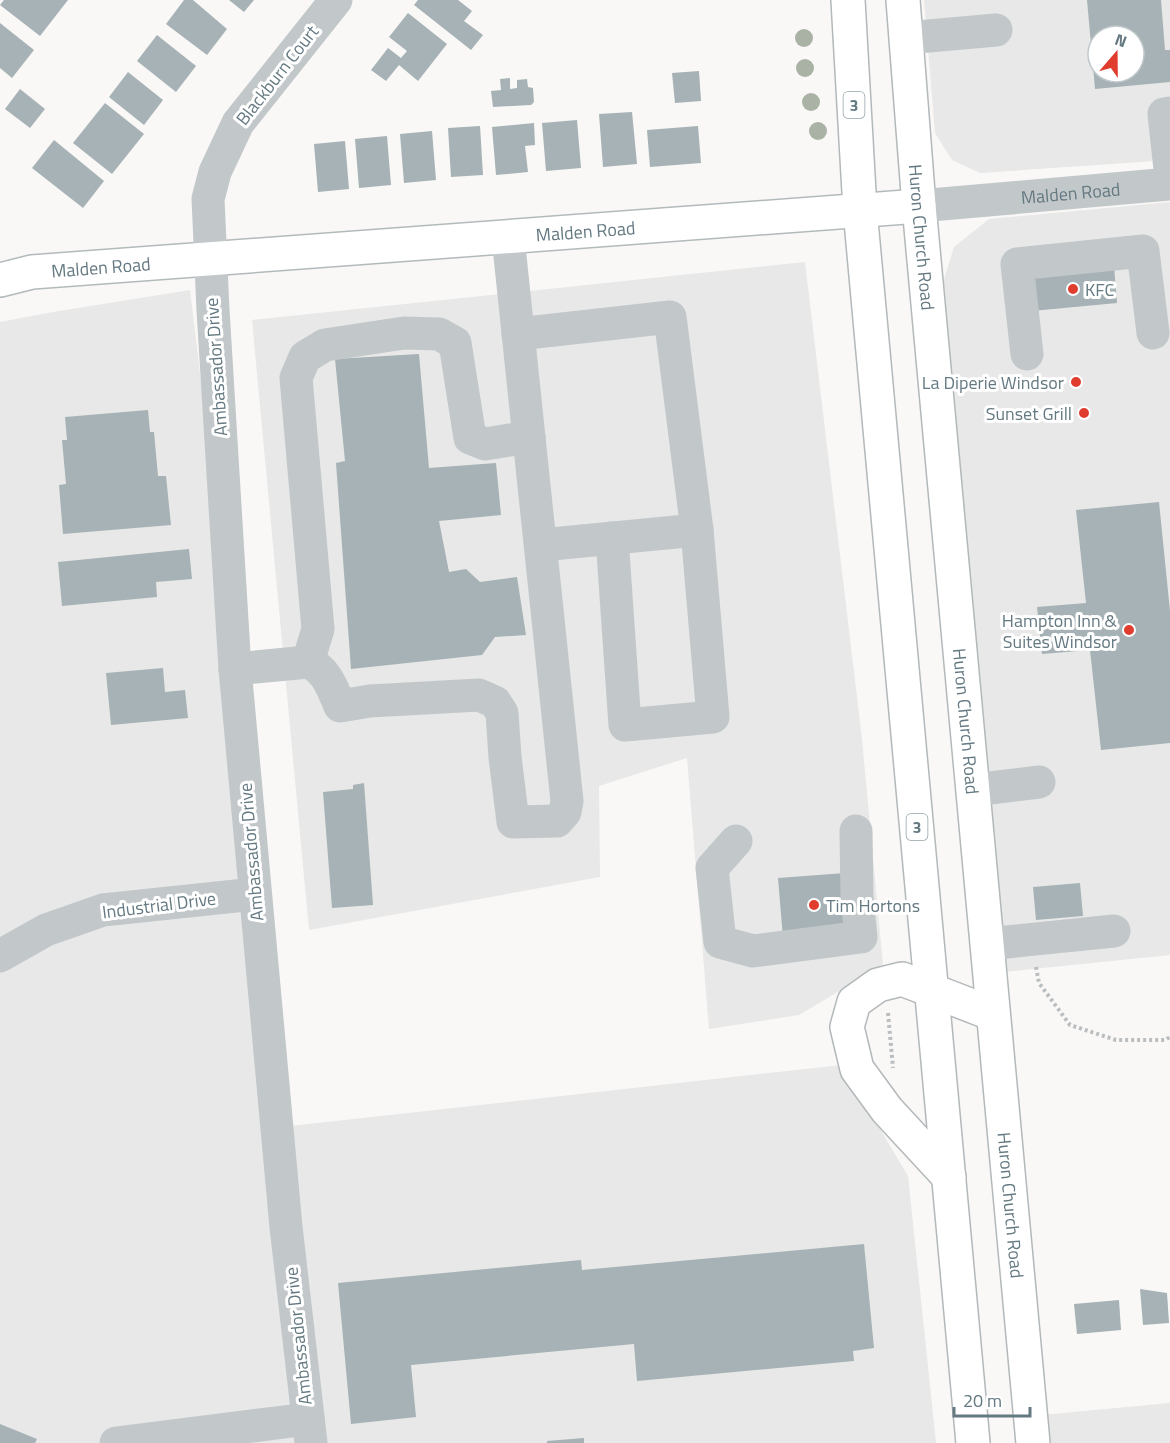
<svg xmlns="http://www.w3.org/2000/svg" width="1170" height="1443" viewBox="0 0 1170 1443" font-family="'Titillium Web',sans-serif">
  <rect width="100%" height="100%" fill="#f9f8f6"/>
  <g fill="#e7e8e7" fill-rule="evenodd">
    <path d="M 924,0 L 1170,0 L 1170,160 L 980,173 L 952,160 L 935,133 ZM 1098,36 L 1134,36 L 1134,72 L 1098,72 Z"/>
    <path d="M 1170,202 L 1170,955 L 1004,972 L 942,286 L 954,247 L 989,219 Z"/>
    <path d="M 805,262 L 862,739 L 883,965 L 799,1015 L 709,1029 L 687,758 L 599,786 L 600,877 L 309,930 L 252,320 Z"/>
    <path d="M 190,290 L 290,1126 L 842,1065 L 908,1176 L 936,1443 L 0,1443 L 0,322 L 53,312 Z"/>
    <path d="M 1170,1403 L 1170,1443 L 1044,1443 L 1041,1415 Z"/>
  </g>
  <g fill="#a6b2b5" fill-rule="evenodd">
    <path d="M 4,0 L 68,0 L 40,36 L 0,5 Z"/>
    <path d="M 184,0 L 193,0 L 227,29 L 207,55 L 166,24 Z"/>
    <path d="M 229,0 L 254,0 L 244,12 Z"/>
    <path d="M 418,0 L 458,0 L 472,11 L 464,21 L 483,35 L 471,50 L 414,5 Z"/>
    <path d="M 1087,0 L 1161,0 L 1165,50 L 1170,50 L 1170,82 L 1095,89 ZM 1098,36 L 1134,36 L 1134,72 L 1098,72 Z"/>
    <path d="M 408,13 L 447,44 L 418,81 L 399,65 L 386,81 L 371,70 L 388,48 L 401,58 L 407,51 L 389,37 Z"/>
    <path d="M 0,23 L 34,50 L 12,78 L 0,68 Z"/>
    <path d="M 157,35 L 196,66 L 176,92 L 137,61 Z"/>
    <path d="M 699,71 L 701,101 L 675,103 L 672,73 Z"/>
    <path d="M 128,72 L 163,100 L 144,125 L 109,97 Z"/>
    <path d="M 510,78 L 510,89 L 517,88 L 517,80 L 527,79 L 528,87 L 533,88 L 534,102 L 531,105 L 493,107 L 491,91 L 501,90 L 500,79 Z"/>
    <path d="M 20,89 L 45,109 L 30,128 L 5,109 Z"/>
    <path d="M 105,103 L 144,134 L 112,174 L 73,143 Z"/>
    <path d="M 632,112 L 637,164 L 603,167 L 599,114 Z"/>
    <path d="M 577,120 L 581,168 L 546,171 L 542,123 Z"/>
    <path d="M 534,123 L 535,145 L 525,146 L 528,172 L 496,175 L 492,127 Z"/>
    <path d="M 480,126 L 483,175 L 451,177 L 448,128 Z"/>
    <path d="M 698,126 L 701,163 L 650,167 L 647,130 Z"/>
    <path d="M 432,131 L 436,180 L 404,183 L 400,134 Z"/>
    <path d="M 387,136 L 391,185 L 359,188 L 355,139 Z"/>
    <path d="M 54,140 L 104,181 L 83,208 L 32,168 Z"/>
    <path d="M 345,141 L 349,189 L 318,192 L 314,144 Z"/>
    <path d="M 1114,266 L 1117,303 L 1032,311 L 1029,274 Z"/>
    <path d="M 419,354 L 429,468 L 496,463 L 501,515 L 439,521 L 449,572 L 466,569 L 480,582 L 517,577 L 526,635 L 495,637 L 482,655 L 351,669 L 336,463 L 345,461 L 335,359 Z"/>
    <path d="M 148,410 L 150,432 L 154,432 L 158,476 L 166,476 L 171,525 L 63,534 L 59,485 L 66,484 L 62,440 L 67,440 L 65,417 Z"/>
    <path d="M 1159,502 L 1170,611 L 1170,743 L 1101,750 L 1090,650 L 1042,654 L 1037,607 L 1086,603 L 1076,510 Z"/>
    <path d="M 189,549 L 192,579 L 156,582 L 157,597 L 62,606 L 58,562 Z"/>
    <path d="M 163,668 L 165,692 L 185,690 L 188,718 L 111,725 L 106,673 Z"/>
    <path d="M 364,783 L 373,905 L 332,908 L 323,792 L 353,789 L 353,785 Z"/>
    <path d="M 845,873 L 850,933 L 783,938 L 778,878 Z"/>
    <path d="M 1080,883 L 1083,916 L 1036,920 L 1033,887 Z"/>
    <path d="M 864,1244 L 874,1348 L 853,1351 L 854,1361 L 637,1381 L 634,1344 L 411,1365 L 416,1417 L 351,1424 L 338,1283 L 581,1260 L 582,1270 Z"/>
    <path d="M 1140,1289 L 1167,1293 L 1169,1323 L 1143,1325 Z"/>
    <path d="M 1119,1300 L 1121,1330 L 1077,1334 L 1074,1304 Z"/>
    <path d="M 0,1424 L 37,1439 L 35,1443 L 0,1443 Z"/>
    <path d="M 584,1438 L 584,1443 L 547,1443 L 547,1441 Z"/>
  </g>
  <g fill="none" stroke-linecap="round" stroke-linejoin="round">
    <defs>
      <g id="major">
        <path id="s2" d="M 0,280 L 32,272 L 919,206"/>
      </g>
      <g id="highway">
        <path d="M 848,0 L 860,210 L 973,1443"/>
        <path id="s3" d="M 903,0 L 919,206 L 1033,1443"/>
        <path d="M 949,1177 L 887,1110 L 857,1069 L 847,1027 L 854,1002 L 878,985 L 902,979 L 993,1014"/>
      </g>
    </defs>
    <use href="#major" stroke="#b3babc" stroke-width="36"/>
    <use href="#highway" stroke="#b3b8bb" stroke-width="36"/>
    <g stroke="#babec0" stroke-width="4" stroke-dasharray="3 3" stroke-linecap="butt">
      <path d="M 1036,967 L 1039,983 L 1070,1025 L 1116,1040 L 1165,1040 L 1170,1037"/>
      <path d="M 888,1013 L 893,1068"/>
    </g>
    <g stroke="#c2c7ca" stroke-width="33">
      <path d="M 906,38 L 996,30"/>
      <path d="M 1170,113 L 1164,114 L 1170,169"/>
      <path id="s1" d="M 919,206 L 1170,184"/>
      <path d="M 518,334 L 670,317 L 697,530 L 541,545"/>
      <path d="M 1027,354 L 1017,264 L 1143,251 L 1153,333"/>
      <path d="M 612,538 L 625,725 L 713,717 L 697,530"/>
      <path d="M 308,662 L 318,629 L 296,378 L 305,357 L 325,345 L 404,333 L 439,334 L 455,343 L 470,438 L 485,444 L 529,437"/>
      <path d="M 235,669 L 308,662 C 327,670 332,688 340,706 L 370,701 L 479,695 L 495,702 L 502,713 L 505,757 L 513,822 L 557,821 L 565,812 L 567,801 L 508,237"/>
      <path d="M 973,790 L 1039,782"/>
      <path d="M 736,841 L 712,868 L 720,942 L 753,951 L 861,937 L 857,897 L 856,831"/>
      <path d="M 987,944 L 1114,931"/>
      <path d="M 0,956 L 46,930 L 103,910 L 255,894"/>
      <path d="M 116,1443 L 308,1419"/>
      <path d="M 311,1443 L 286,1227 L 235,669 L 213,310 L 208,199 L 215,172 L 238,123 L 336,0"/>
    </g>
    <use href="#major" stroke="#fff" stroke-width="33"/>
    <use href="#highway" stroke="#fff" stroke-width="33"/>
  </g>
  <g fill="#aab2a5">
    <circle cx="804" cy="38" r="9"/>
    <circle cx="805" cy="68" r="9"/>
    <circle cx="811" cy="102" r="9"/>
    <circle cx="818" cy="131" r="9"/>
  </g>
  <g fill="#e03d2f" stroke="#fff" stroke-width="2">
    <circle cx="1073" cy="289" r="6"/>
    <circle cx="1076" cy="382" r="6"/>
    <circle cx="1084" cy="413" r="6"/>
    <circle cx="1129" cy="630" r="6"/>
    <circle cx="814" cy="905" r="6"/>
  </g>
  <g text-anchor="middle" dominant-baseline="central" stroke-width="6" stroke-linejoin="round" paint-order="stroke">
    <g fill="#fff" stroke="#92a1a7" stroke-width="1.5">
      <rect x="843.5" y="92" width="21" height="26" rx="4.5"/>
      <rect x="906.5" y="814" width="21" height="26" rx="4.5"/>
    </g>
    <g font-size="16" font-weight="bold" fill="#647981">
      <text x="854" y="105">3</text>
      <text x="917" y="827">3</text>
    </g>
    <g font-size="18" fill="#647981" stroke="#fff">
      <text transform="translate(277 75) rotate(-52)">Blackburn Court</text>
      <text stroke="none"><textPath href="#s1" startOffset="152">Malden Road</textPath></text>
      <text stroke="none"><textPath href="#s2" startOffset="588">Malden Road</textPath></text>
      <text stroke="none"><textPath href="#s3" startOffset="238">Huron Church Road</textPath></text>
      <text stroke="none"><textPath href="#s2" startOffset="102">Malden Road</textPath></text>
      <text transform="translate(216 367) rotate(-94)">Ambassador Drive</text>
      <text stroke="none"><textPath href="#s3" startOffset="724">Huron Church Road</textPath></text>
      <text transform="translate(251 852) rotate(-95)">Ambassador Drive</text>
      <text transform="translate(159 905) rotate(-7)">Industrial Drive</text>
      <text stroke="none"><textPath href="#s3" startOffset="1210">Huron Church Road</textPath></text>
      <text transform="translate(298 1336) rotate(-96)">Ambassador Drive</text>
    </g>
    <g font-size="18" fill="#647981" stroke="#fff" text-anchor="end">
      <text x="1085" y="289" text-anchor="start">KFC</text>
      <text x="1064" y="382">La Diperie Windsor</text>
      <text x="1072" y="413">Sunset Grill</text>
      <text x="1117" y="620">Hampton Inn &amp;<tspan x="1117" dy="21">Suites Windsor</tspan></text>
      <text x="826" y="905" text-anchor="start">Tim Hortons</text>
    </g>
  </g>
  <g transform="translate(1116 54) rotate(20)"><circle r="28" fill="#ffffff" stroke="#c1c9cd" stroke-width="1.5"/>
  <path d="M0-4.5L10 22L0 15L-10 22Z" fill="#e03d2f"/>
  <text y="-9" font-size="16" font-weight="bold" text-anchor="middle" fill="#647981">N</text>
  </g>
  <path d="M954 1407v9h76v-9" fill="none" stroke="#647981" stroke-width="3"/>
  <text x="963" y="1407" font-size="18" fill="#647981" stroke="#ffffff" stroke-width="4.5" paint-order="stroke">20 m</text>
</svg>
